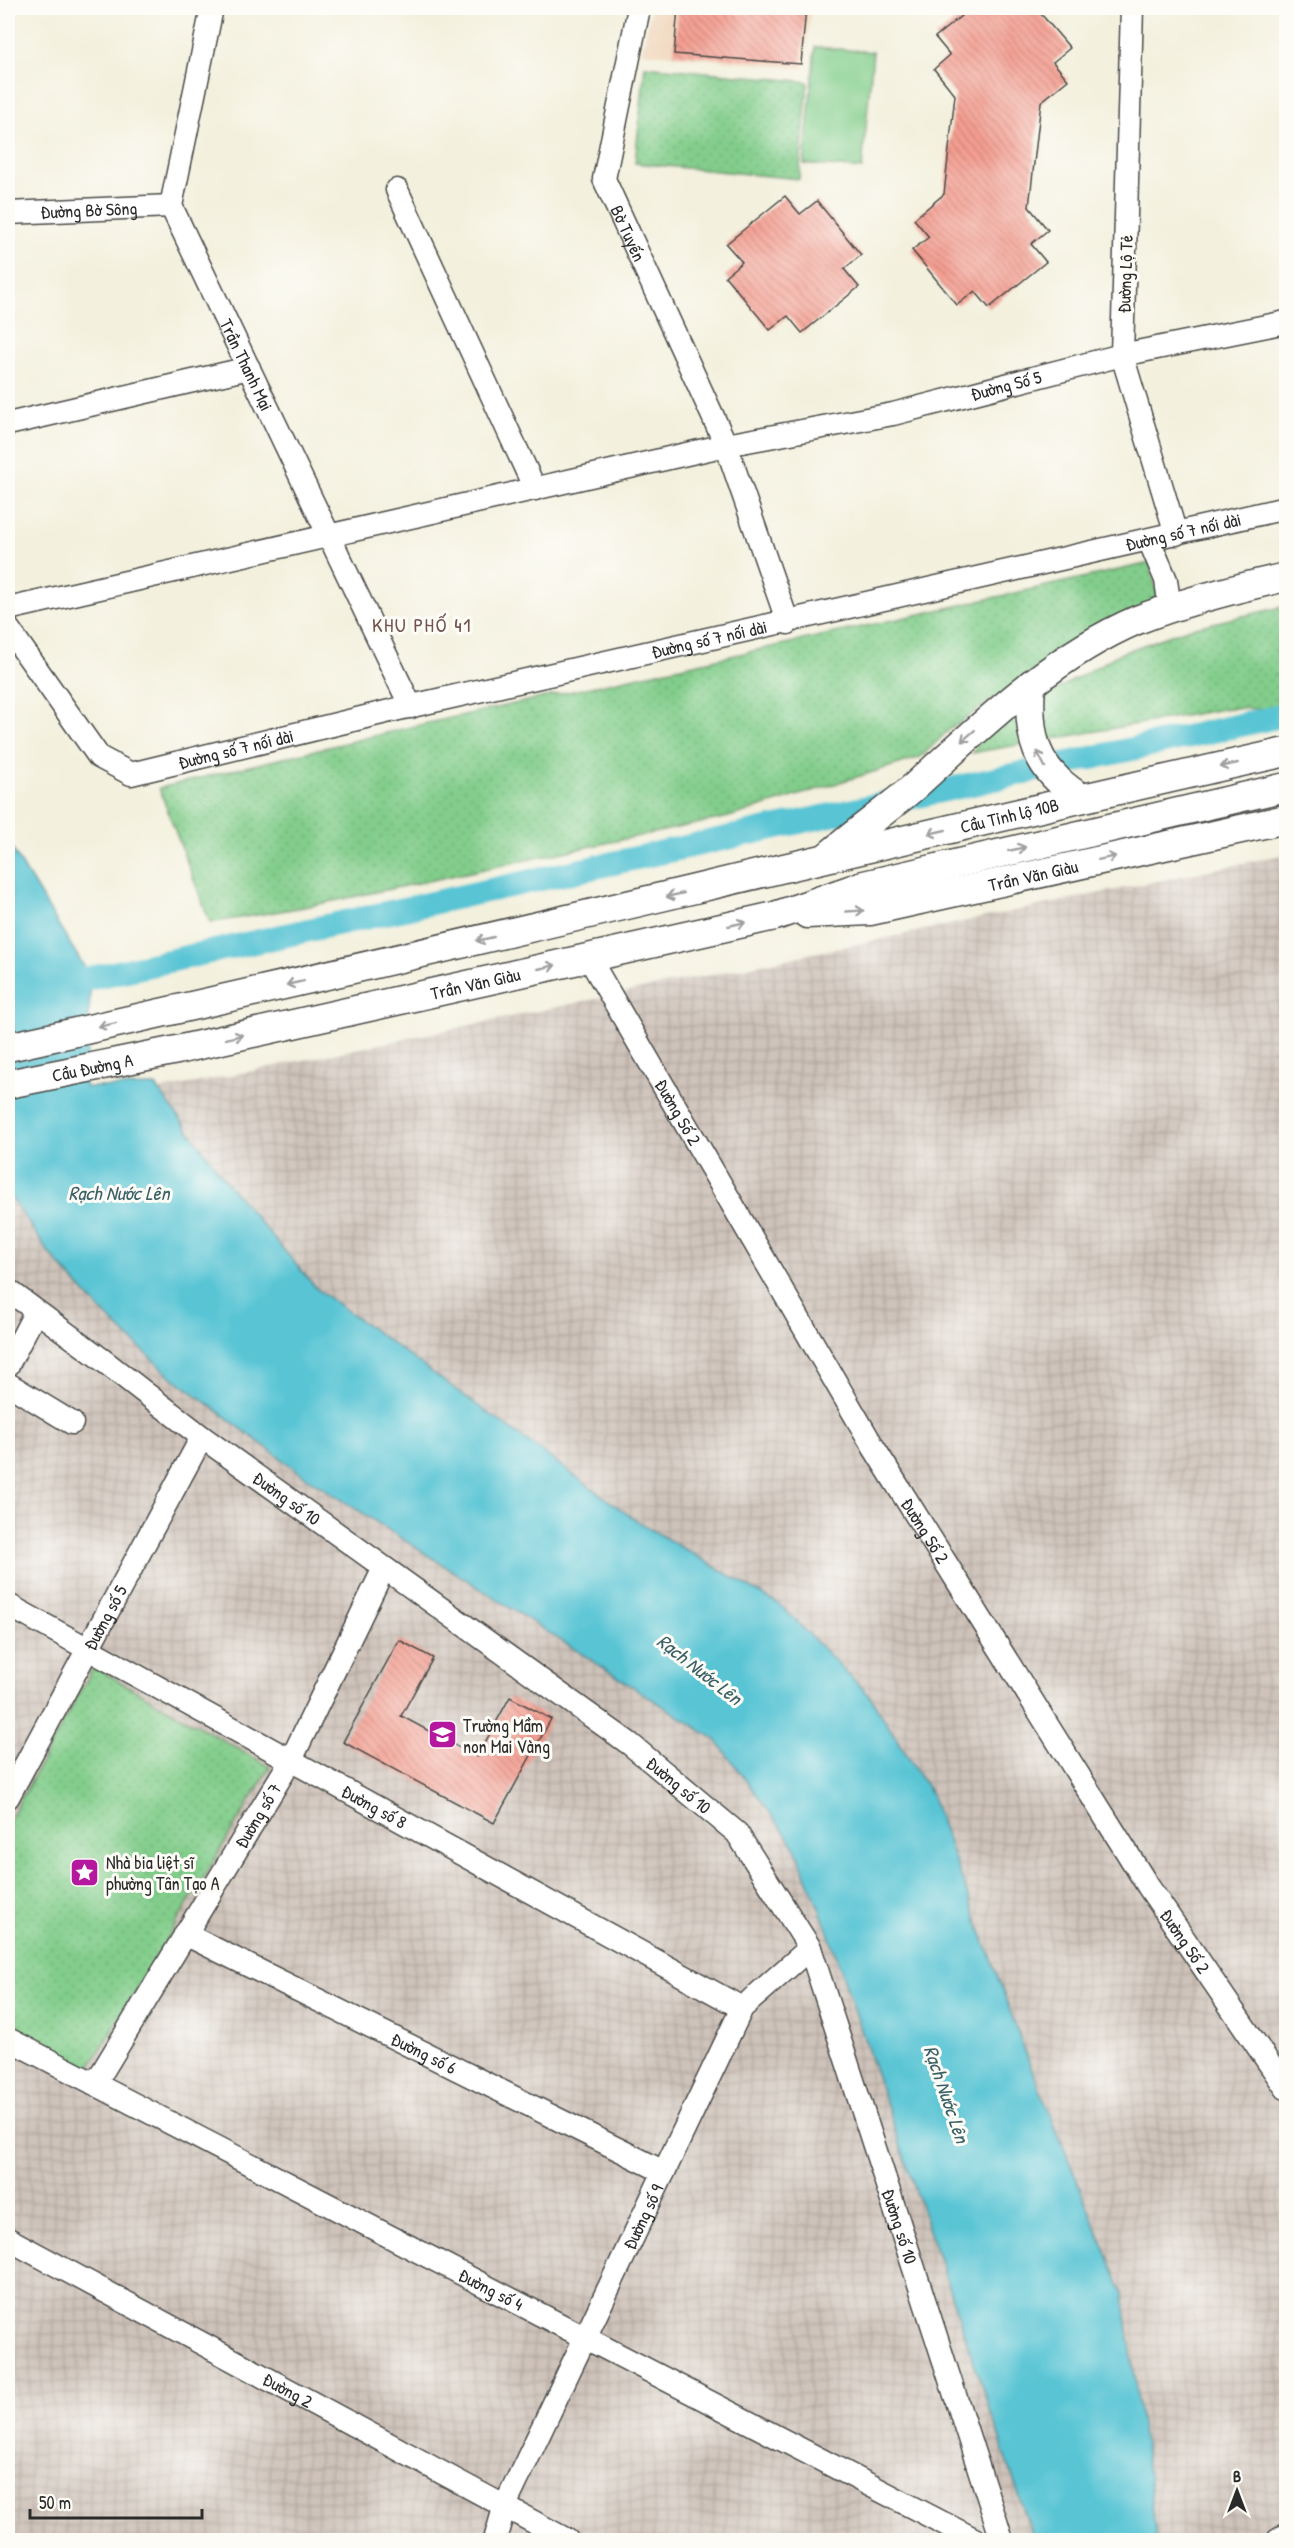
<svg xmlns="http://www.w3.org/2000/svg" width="1294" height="2548" viewBox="0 0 1294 2548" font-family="'Patrick Hand',sans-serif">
  <defs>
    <pattern id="industrial-grid" width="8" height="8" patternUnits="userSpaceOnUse" patternTransform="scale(1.5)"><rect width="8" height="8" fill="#cec2b9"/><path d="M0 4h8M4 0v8" fill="none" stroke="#b1a79f"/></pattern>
    <pattern id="park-dots" width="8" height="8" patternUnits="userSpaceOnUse" patternTransform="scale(1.5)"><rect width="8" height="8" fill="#82cd8b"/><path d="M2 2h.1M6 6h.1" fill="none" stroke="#70b078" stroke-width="1.8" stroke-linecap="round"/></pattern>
    <pattern id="building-back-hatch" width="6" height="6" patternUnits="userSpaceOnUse" patternTransform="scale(1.5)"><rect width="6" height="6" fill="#f59e91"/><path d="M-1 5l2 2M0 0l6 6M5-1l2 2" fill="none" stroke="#c78177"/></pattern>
  </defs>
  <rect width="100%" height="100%" fill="#fdfcf7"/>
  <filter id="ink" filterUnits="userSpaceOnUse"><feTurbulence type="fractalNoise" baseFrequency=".0167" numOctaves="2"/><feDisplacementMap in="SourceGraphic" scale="12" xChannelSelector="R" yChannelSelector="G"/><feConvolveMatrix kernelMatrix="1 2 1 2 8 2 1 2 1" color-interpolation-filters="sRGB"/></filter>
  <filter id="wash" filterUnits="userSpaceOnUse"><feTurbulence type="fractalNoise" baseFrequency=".008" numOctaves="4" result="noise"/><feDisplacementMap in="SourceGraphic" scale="24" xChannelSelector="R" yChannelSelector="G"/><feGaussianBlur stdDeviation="1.35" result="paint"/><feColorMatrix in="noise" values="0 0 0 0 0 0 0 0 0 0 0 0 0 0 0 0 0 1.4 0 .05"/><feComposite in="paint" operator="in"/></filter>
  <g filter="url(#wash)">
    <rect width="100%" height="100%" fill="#f3f0dd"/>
    <path fill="#f0d6bc" d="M 651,8 L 811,8 L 804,69 L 642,52 Z"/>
    <path fill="url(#industrial-grid)" d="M 1286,854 L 1286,2540 L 8,2540 L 8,1122 Z"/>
    <path fill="#82cd8b" stroke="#567c5b" stroke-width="1.5" d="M 815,47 L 873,52 L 862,169 L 804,164 Z"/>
    <g fill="url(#park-dots)" stroke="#567c5b" stroke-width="1.5">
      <path d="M 645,66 L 808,82 L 799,179 L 635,163 Z"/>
      <path d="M 1150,563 L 1159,602 L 1077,641 L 949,730 L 921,757 L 729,817 L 310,906 L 210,923 L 159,788 L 419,725 Z"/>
      <path d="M 1286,606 L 1286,704 L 1265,709 L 1229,708 L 972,753 L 990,728 L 1119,654 L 1187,629 Z"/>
      <path d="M 94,1667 L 270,1767 L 89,2068 L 8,2026 L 8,1823 Z"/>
    </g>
    <path fill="#59c4d4" stroke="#427880" stroke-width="1.5" d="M 8,842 L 91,978 L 85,1087 L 156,1086 L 231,1188 L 317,1289 L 640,1523 L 780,1605 L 869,1695 L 930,1792 L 1027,2057 L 1123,2294 L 1157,2540 L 1034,2540 L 825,1923 L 794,1845 L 716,1740 L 303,1475 L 168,1374 L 100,1310 L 49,1253 L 8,1193 Z"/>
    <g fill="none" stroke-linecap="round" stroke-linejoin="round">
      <path stroke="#59c4d4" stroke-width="24" d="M 8,992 L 91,978 L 1286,715"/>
    </g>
    <g id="blocks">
      <g fill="url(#building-back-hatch)">
        <path d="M 678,8 L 751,14 L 751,8 L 806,8 L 801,64 L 674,54 Z"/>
        <path d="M 971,8 L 1036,8 L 1070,48 L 1053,62 L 1068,80 L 1041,102 L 1029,207 L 1048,230 L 1031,244 L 1046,262 L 989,308 L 975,291 L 957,305 L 912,250 L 929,237 L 914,219 L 944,194 L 955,95 L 934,69 L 950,55 L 935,37 Z"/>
        <path d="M 785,196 L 800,214 L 817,201 L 861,255 L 844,269 L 859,287 L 802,333 L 788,316 L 770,330 L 725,276 L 742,262 L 726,244 Z"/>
        <path d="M 399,1640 L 433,1658 L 401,1716 L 477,1757 L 510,1697 L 551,1719 L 494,1823 L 343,1742 Z"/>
      </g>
    </g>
  </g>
  <g filter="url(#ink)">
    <use href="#blocks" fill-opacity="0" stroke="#494946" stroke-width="1.5"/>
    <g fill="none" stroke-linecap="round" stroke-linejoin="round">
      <defs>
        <g id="minor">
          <path id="s1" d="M 212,8 L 171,206 L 411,707"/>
          <path id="s2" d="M 639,8 L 604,179 L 726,445 L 788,623"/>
          <path d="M 1132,8 L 1122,355 L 1176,534"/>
          <path d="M 397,190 L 535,489"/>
          <path id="s3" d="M 8,213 L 171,206"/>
          <path d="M 8,424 L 249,368"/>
          <path d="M 1149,540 L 1166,580 L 1170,609"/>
          <path id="s4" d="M 8,609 L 726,445 L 893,414 L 1122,355 L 1286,322"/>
          <path id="s5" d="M 8,628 L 99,757 L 131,774 L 394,710 L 1286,508"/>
          <path id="s6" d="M 589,958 L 874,1448 L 1148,1886 L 1286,2088"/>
          <path id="s7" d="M 8,1290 L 100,1358 L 202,1437 L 630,1744 L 737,1833 L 810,1948 L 1002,2540"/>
          <path d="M 8,1365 L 36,1311"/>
          <path d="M 8,1384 L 72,1423"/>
          <path id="s8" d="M 8,1605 L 742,2008"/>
          <path id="s9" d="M 8,1797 L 202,1437"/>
          <path id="s10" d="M 185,1934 L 664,2172"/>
          <path id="s11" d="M 8,2039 L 976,2540"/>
          <path id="s12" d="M 95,2084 L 291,1760 L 384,1568"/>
          <path id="s13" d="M 8,2239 L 567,2540"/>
          <path id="s14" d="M 495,2540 L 504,2508 L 742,2008 L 810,1948"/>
          <path d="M 1278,2540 L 1286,2535"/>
        </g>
        <g id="major">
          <path d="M 1031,684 C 1027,737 1035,770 1082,798"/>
          <path d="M 829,855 C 857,831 887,810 915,786 C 983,724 1051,657 1137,620 C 1185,601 1237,588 1286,577"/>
          <path id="s15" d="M 807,914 L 870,911 L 1286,819"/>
          <path id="s16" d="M 8,1047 C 435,954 859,847 1286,752"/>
          <path id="s17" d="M 8,1084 L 177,1050 L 775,916 L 864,885 L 1286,787"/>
        </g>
      </defs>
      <use href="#minor" stroke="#494946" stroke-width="25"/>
      <use href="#major" stroke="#494946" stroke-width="31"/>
      <use href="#minor" stroke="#fff" stroke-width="22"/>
      <use href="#major" stroke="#fff" stroke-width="28"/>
    </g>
    <defs><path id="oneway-shaft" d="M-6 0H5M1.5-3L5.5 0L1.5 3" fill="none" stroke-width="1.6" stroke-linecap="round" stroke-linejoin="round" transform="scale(1.5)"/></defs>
    <g stroke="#a0a0a0">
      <use href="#oneway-shaft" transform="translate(968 736) rotate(139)"/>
      <use href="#oneway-shaft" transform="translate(1041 759) rotate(-117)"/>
      <use href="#oneway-shaft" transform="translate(1229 765) rotate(167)"/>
      <use href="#oneway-shaft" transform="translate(937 832) rotate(167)"/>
      <use href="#oneway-shaft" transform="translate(1017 849) rotate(-13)"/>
      <use href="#oneway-shaft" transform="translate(1107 858) rotate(-12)"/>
      <use href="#oneway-shaft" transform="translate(675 895) rotate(167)"/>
      <use href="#oneway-shaft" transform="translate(855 911) rotate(-3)"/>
      <use href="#oneway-shaft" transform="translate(737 924) rotate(-13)"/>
      <use href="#oneway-shaft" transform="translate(485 939) rotate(167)"/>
      <use href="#oneway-shaft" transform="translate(547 967) rotate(-13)"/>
      <use href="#oneway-shaft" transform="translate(295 983) rotate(167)"/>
      <use href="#oneway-shaft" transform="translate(107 1025) rotate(168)"/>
      <use href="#oneway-shaft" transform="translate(234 1037) rotate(-13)"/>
    </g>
  </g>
  <defs>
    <symbol id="school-square" viewBox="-11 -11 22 22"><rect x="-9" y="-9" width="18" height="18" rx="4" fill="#b5179e" stroke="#fdfcf7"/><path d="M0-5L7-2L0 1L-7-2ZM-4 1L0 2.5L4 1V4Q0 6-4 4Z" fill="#fff"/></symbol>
    <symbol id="sight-square" viewBox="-11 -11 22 22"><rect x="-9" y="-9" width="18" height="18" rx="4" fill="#b5179e" stroke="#fdfcf7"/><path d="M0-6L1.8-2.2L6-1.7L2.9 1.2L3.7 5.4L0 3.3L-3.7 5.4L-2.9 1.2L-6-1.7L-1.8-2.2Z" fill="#fff"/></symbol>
  </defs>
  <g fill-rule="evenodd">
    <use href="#school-square" x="426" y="1718" width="33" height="33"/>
    <use href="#sight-square" x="68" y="1856" width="33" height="33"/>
  </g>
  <g text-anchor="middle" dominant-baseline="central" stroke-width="6" stroke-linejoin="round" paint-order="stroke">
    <g font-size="18" fill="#2b2b2b" stroke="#fdfcf7">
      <text stroke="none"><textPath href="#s3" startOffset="81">Đường Bờ Sông</textPath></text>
      <text stroke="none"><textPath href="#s2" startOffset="234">Bờ Tuyến</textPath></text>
      <text transform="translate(1125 274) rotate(-88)">Đường Lộ Tẻ</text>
      <text stroke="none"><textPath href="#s1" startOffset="378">Trần Thanh Mại</textPath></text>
      <text stroke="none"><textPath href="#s4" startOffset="1023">Đường Số 5</textPath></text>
      <text stroke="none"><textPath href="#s5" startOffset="1274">Đường số 7 nối dài</textPath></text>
      <text stroke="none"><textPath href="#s5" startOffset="788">Đường số 7 nối dài</textPath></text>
      <text stroke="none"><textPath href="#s5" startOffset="302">Đường số 7 nối dài</textPath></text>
      <text stroke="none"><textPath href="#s16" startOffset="1028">Cầu Tỉnh lộ 10B</textPath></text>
      <text stroke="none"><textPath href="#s15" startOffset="230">Trần Văn Giàu</textPath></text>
      <text stroke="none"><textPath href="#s17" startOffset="478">Trần Văn Giàu</textPath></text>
      <text stroke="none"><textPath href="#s17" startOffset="86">Cầu Đường A</textPath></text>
      <text stroke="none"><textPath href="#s6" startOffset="178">Đường Số 2</textPath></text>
      <text stroke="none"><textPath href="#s7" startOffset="348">Đường số 10</textPath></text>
      <text stroke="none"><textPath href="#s6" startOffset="664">Đường Số 2</textPath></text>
      <text stroke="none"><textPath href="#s9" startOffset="204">Đường số 5</textPath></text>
      <text stroke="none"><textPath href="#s7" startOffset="834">Đường số 10</textPath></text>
      <text stroke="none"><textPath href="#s8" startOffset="418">Đường số 8</textPath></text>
      <text stroke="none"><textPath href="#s12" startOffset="314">Đường số 7</textPath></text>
      <text stroke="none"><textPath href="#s6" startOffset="1150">Đường Số 2</textPath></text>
      <text stroke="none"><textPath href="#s10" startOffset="267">Đường số 6</textPath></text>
      <text stroke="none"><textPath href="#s14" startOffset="356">Đường số 9</textPath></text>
      <text stroke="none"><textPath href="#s7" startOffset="1338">Đường số 10</textPath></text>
      <text stroke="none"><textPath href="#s11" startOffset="544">Đường số 4</textPath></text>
      <text stroke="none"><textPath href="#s13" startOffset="318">Đường 2</textPath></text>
    </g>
    <g font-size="18" fill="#2b2b2b" stroke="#fdfcf7" text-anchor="start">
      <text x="463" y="1725">Trường Mầm<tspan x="463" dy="21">non Mai Vàng</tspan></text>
      <text x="106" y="1862">Nhà bia liệt sĩ<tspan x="106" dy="21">phường Tân Tạo A</tspan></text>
    </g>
    <g font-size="20" letter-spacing="1.5" fill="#72534f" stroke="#fdfcf7">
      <text x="422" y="624">KHU PHỐ 41</text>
    </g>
    <g font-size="20" font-style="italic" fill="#3b6166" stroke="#fdfcf7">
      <text x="119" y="1192">Rạch Nước Lên</text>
      <text transform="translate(700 1669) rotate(38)">Rạch Nước Lên</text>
      <text transform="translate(947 2094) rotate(71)">Rạch Nước Lên</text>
    </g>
  </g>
  <rect width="1294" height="2548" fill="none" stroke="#fdfcf7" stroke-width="30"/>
  <g transform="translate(1237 2491)" stroke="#fdfcf7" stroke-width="4.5" paint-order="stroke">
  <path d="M0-4.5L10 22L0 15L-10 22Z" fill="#2b2b2b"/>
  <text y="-9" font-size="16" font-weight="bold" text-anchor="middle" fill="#2b2b2b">B</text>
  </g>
  <path d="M30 2509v9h172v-9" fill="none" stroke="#2b2b2b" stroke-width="3"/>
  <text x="39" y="2509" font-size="18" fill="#2b2b2b" stroke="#fdfcf7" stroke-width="4.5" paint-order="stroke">50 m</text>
</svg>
